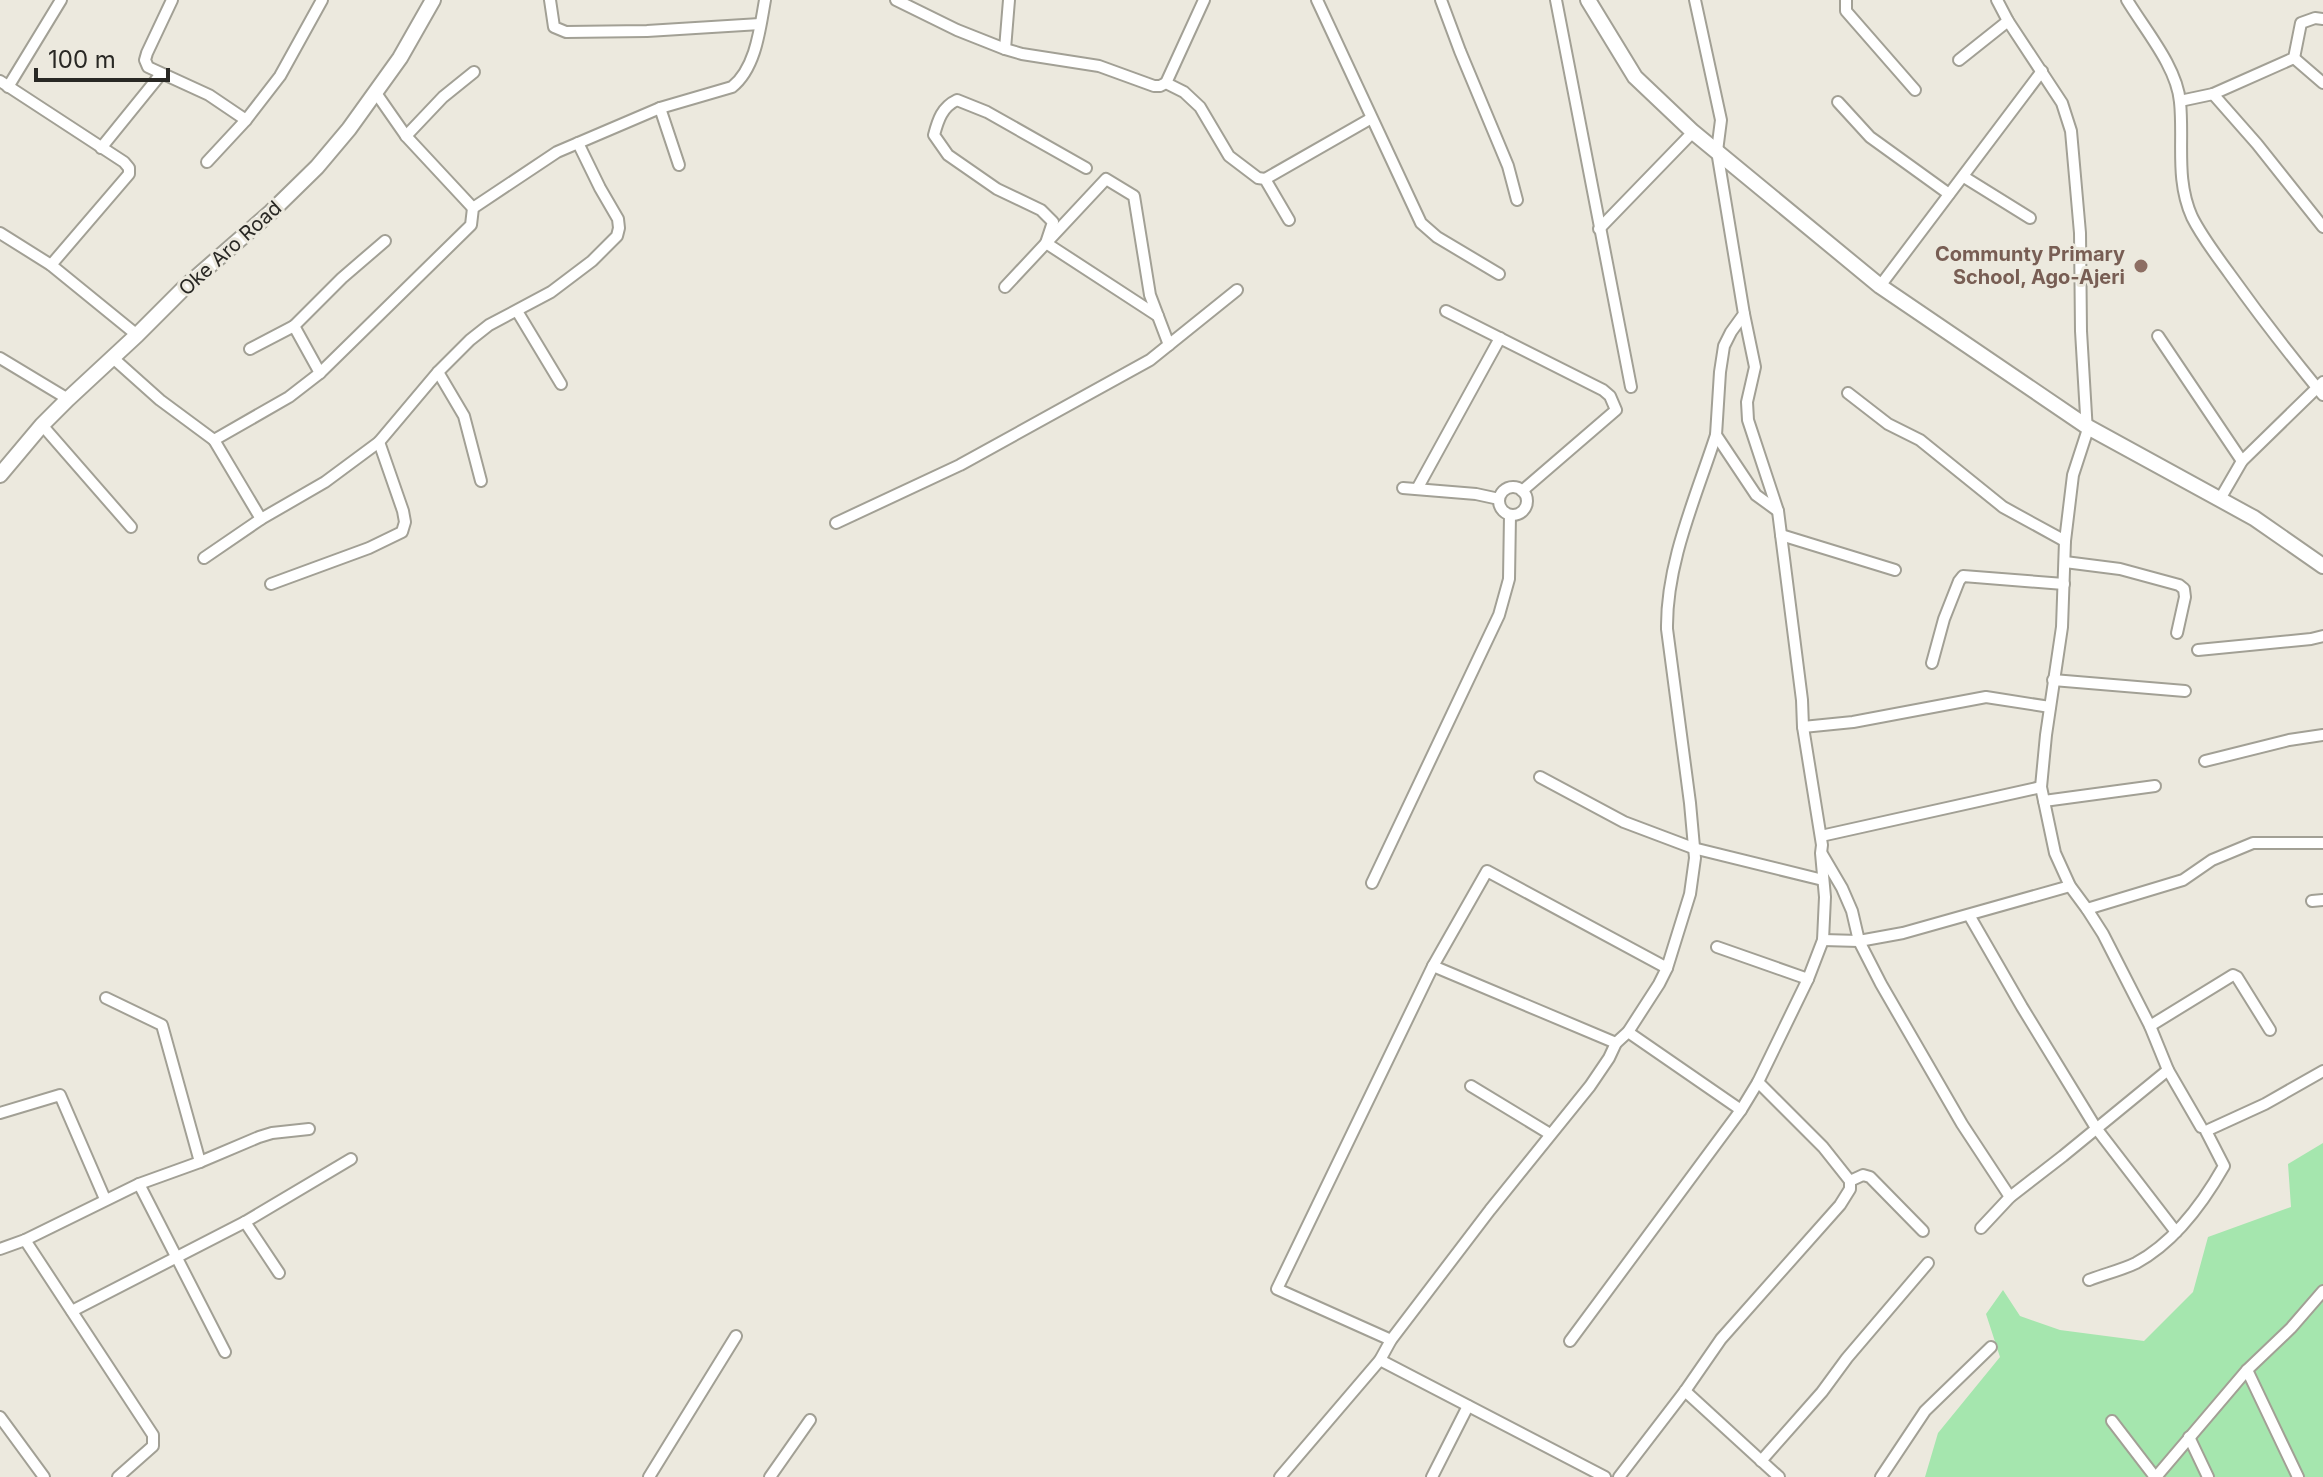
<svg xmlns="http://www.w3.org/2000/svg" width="2323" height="1477" viewBox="0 0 2323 1477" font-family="Inter,sans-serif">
  <rect width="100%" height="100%" fill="#ece9de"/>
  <path fill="#a5e6ae" d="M 2323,1143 L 2323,1477 L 1925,1477 L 1938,1433 L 2000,1357 L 1986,1314 L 2003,1290 L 2020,1316 L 2060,1330 L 2144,1341 L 2193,1292 L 2208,1237 L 2291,1207 L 2288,1164 Z"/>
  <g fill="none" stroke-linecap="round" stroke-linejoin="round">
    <defs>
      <g id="minor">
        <path d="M 172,0 L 147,53 L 145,60 L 148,67 L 209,95 L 246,120"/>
        <path d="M 550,0 L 554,27 L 566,32 L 647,31 L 760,24"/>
        <path d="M 896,0 L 957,30 L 1005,49 L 1022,54 L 1099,66 L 1154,86 L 1160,86 L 1166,83 L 1184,92 L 1200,107 L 1229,156 L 1258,178 L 1265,179 L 1289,220"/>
        <path d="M 1317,0 L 1421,223 L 1437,237 L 1499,274"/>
        <path d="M 1441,0 L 1460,51 L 1508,166 L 1517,200"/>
        <path d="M 1556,0 L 1631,387"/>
        <path d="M 1695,0 L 1721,120 L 1717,151 L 1744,314 L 1731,332 L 1724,346 L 1720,372 L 1716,435 L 1756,495 L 1778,511"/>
        <path d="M 1846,0 L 1846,11 L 1915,90"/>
        <path d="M 1997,0 L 2008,21 L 2062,103 L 2071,131 L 2080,233 L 2081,331 L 2087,432 L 2073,475 L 2065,541 L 2062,627 L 2046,735 L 2041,787 L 2044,801 L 2055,853 L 2070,886 L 2087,909 L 2103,934 L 2150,1026 L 2168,1070 L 2201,1127"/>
        <path d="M 2127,0 C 2145,30 2177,67 2180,102 C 2184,141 2175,179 2192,217 C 2202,237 2216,255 2229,273 C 2259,315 2290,355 2323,395"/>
        <path d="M 1005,49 L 1009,0"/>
        <path d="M 2294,58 L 2323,83"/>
        <path d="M 1959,60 L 2008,21"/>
        <path d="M 0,81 L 124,162 L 129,168 L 129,174 L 51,265"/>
        <path d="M 1166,83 L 1204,0"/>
        <path d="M 8,87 L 61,0"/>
        <path d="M 376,93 L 406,136 L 473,208"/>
        <path d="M 2213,94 L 2257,144 L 2323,227"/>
        <path d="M 2180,101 L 2213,94 L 2294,58 L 2301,23 L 2315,18 L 2323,19"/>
        <path d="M 1838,102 L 1870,137 L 1949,194"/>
        <path d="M 660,108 L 679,165"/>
        <path d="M 406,136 L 443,97 L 474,72"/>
        <path d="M 101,148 L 161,74"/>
        <path d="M 207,162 L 246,120 L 280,76 L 322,0"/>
        <path d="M 1086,168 L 987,112 L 957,100 C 942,107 938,120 934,135 L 948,155 L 997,189 L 1041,210 L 1053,222 L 1046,243 L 1158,316"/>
        <path d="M 1964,177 L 2030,218"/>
        <path d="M 1265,179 L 1370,119"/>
        <path d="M 1599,229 L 1693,132"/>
        <path d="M 0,233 L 51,265 L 137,335"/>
        <path d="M 1880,286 L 2042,71"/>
        <path d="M 1005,287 L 1106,179 L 1134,196 L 1150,295 L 1169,345"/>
        <path d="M 517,311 L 561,384"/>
        <path d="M 1446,311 L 1603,390 L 1610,396 L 1616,410 L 1522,491"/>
        <path d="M 294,326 L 320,373"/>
        <path d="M 2158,336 L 2242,461"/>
        <path d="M 250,349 L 294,326 L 342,278 L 385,241"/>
        <path d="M 0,358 L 68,399"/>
        <path d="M 113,358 L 160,400 L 214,440 L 289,397 L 320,373 L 471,225 L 473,208 L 557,152 L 660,108 L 732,87 C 756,68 760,28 765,0"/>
        <path d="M 438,372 L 464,416 L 481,481"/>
        <path d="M 1848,393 L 1888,424 L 1920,440 L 2003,507 L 2065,541"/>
        <path d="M 42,425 L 131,527"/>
        <path d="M 214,440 L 261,519"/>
        <circle cx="1513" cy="501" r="14"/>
        <path d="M 1403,488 L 1476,494 L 1499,499"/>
        <path d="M 1417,489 L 1500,338"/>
        <path d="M 2220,499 L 2242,461 L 2323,382"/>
        <path d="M 836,523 L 960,465 L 1150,360 L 1237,290"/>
        <path d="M 1781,535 L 1895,570"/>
        <path d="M 204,558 L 261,519 L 325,482 L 379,442 L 438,372 L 470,340 L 489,325 L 551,292 L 592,261 L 617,236 L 619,228 L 618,219 L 600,188 L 578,143"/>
        <path d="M 2065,562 L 2120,569 L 2179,585 L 2184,589 L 2185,597 L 2177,633"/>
        <path d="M 271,584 L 369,548 L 402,532 L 405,522 L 403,511 L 379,442"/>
        <path d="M 2198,650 L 2311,639 L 2323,636"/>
        <path d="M 1932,663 L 1944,619 L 1959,581 L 1963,576 L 2064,584"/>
        <path d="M 2053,680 L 2185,691"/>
        <path d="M 1803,727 L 1853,722 L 1986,697 L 2050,707"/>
        <path d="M 2205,761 L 2289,740 L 2323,735"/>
        <path d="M 1540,777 L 1624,822 L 1693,848 L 1823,880"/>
        <path d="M 2044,801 L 2155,786"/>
        <path d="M 1821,836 L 2041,787"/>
        <path d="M 1822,854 L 1842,888 L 1852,911 L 1859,941 L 1881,984 L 1962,1124 L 2010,1197"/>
        <path d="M 1372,883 L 1499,615 L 1509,579 L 1510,515"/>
        <path d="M 2312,901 L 2323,900"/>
        <path d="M 2087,909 L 2183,880 L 2212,860 L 2253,843 L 2323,843"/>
        <path d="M 1969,915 L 2022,1007 L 2096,1128 L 2176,1232"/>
        <path d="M 1823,940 L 1859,941 L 1903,933 L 2070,886"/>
        <path d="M 1717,947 L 1808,979"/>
        <path d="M 1433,966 L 1616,1043"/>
        <path d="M 106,998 L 162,1025 L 200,1162"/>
        <path d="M 2150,1026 L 2233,975 L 2237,977 L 2270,1030"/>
        <path d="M 1628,1032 L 1741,1110"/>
        <path d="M 1471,1086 L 1550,1134"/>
        <path d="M 0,1113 L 60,1095 L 105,1199"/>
        <path d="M 1850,1181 L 1863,1175 L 1870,1177 L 1923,1231"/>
        <path d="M 139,1184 L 225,1352"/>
        <path d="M 245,1222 L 279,1273"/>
        <path d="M 1981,1228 L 2010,1197 L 2063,1156 L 2168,1070"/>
        <path d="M 25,1240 L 153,1435 L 153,1446 L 118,1477"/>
        <path d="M 0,1249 L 25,1240 L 139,1184 L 200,1162 L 259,1137 L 272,1133 L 309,1129"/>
        <path d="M 2089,1280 C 2104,1274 2122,1270 2136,1263 C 2175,1242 2203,1203 2224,1166 L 2206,1131 L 2265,1104 L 2323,1071"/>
        <path d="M 72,1311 L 245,1222 L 351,1159"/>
        <path d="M 1391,1340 L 1277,1289 L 1433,966 L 1487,871 L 1667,968"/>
        <path d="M 1570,1341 L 1741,1110 L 1758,1082 L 1808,979 L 1823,940 L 1825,897 L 1821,853 L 1822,845 L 1803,727 L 1802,700 L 1778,511 L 1748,420 L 1747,402 L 1755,367 L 1744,314"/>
        <path d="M 1380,1360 L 1605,1477"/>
        <path d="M 2247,1370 L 2298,1477"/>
        <path d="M 1685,1391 L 1779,1477"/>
        <path d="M 0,1417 L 44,1477"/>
        <path d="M 2112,1421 L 2155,1477"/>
        <path d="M 2189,1437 L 2208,1477"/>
        <path d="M 1761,1461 L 1822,1392 L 1847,1358 L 1928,1263"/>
        <path d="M 649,1477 L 736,1336"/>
        <path d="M 770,1477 L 810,1420"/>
        <path d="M 1280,1477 L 1380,1360 L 1391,1340 L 1490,1210 L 1590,1086 L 1609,1058 L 1616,1043 L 1628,1032 L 1659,984 L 1667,968 L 1690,894 L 1695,858 L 1690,803 L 1667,629 C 1666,563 1696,497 1716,435"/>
        <path d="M 1432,1477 L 1468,1406"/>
        <path d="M 1619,1477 L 1685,1391 L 1721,1339 L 1840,1205 L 1850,1189 L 1850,1181 L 1823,1147 L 1758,1082"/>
        <path d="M 1881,1477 L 1925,1411 L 1991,1347"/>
        <path d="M 2156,1477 L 2247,1370 L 2291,1328 L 2323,1291"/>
      </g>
      <g id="secondary">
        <path d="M 1588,0 L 1635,77 L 1693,132 L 1880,286 L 2086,426 L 2254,518 L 2323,566"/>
        <path d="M 0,475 L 42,425 L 68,399 L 137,335 L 184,288 L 271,212 L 317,167 L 349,129 L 400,58 L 433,0"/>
      </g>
    </defs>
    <use href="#minor" stroke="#a2a095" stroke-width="14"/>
    <use href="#secondary" stroke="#a2a095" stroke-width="18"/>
    <use href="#minor" stroke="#fff" stroke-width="10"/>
    <use href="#secondary" stroke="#fff" stroke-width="14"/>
  </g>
  <circle fill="#8d6e63" stroke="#ece9de" stroke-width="3" cx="2141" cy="266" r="8"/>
  <g text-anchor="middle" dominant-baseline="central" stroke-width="6" stroke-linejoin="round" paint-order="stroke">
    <g font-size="20" fill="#292824" stroke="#ece9de">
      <text transform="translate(230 248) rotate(-42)">Oke Aro Road</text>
    </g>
    <g font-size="20" font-weight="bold" fill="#785e54" stroke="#ece9de" text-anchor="end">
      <text x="2125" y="254">Communty Primary<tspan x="2125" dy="23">School, Ago-Ajeri</tspan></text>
    </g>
  </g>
  <path d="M36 68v12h132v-12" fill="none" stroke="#292824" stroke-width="4"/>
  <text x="48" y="68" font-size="24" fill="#292824" stroke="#ece9de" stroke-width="6" paint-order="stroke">100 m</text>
</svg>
